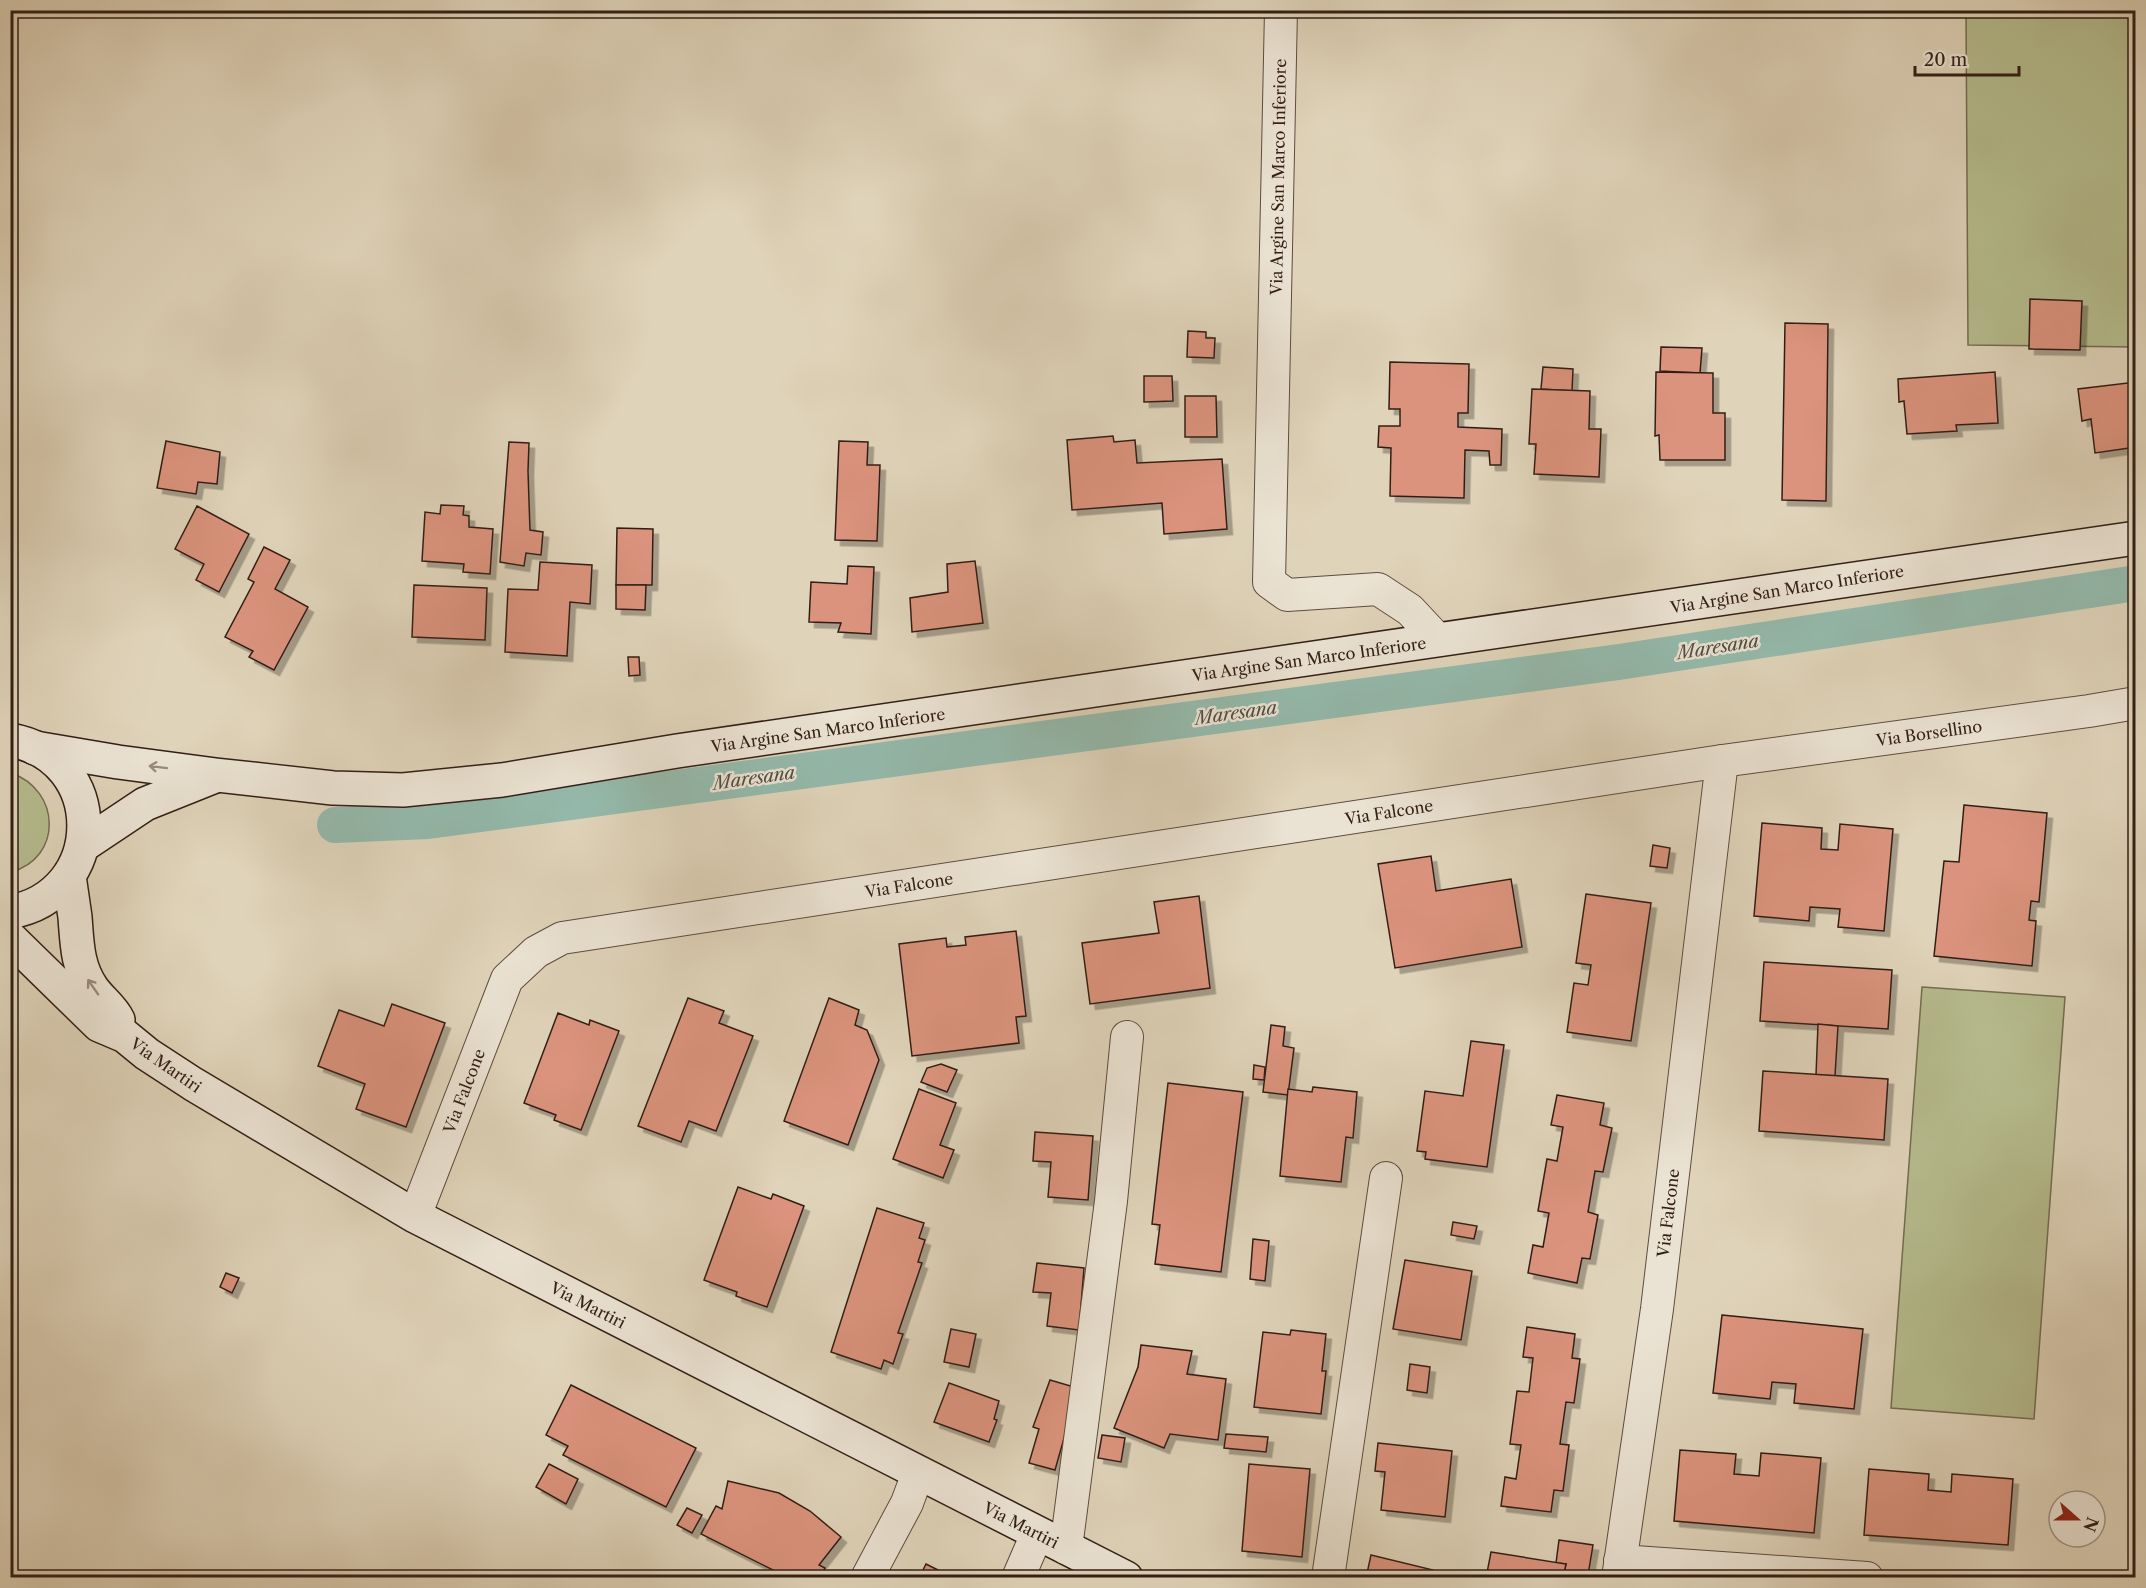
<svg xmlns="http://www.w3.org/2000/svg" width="2146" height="1588" viewBox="0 0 2146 1588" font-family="'Libre Caslon Text',serif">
  <defs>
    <filter id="shadow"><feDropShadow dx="5.5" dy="5.5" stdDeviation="0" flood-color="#0004"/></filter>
  </defs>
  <rect width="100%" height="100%" fill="#dfd3b9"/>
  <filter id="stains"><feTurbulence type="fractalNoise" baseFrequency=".00333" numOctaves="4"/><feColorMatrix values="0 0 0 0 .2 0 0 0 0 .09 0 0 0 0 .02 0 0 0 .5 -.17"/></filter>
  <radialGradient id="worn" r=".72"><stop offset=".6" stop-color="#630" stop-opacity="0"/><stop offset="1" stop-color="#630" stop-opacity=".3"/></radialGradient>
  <g fill="#b5bb8d" stroke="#746d52" stroke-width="1.5">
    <path d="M 1966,11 L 2135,11 L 2135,347 L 1968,345 Z"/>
    <path d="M 11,773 C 61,790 63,858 11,872 Z"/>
    <path d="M 1922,987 L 2065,997 L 2034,1419 L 1891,1408 Z"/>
  </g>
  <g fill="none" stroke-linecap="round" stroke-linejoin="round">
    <path stroke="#94b9ab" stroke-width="36" d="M 335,825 L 428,821 L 1619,662 L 2136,583"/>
  </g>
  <g fill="#db937d" stroke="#331f16" stroke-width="1.5" filter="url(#shadow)">
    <path d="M 2030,299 L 2082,301 L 2080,350 L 2029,349 Z"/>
    <path d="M 1785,323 L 1828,324 L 1826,501 L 1782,500 Z"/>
    <path d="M 1188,331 L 1206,332 L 1206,338 L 1215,338 L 1214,358 L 1187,357 Z"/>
    <path d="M 1661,347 L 1702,348 L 1700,373 L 1660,371 Z"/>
    <path d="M 1390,362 L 1469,364 L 1468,413 L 1458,413 L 1458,427 L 1502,429 L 1501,465 L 1490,465 L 1489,451 L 1465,450 L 1464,498 L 1390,496 L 1391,448 L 1378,447 L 1379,426 L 1400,426 L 1400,409 L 1389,409 Z"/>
    <path d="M 1543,367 L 1573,369 L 1572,391 L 1541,389 Z"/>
    <path d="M 1656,372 L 1713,373 L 1713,413 L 1725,413 L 1725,460 L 1660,460 L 1659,435 L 1655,436 Z"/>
    <path d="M 1995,372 L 1998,423 L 1956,425 L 1957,431 L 1907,434 L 1904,401 L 1899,402 L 1898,379 Z"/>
    <path d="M 1144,376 L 1172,376 L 1173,401 L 1144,402 Z"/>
    <path d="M 2136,382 L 2136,447 L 2095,453 L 2091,419 L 2082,421 L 2078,389 Z"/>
    <path d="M 1532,389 L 1590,391 L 1589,429 L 1601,429 L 1599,477 L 1534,474 L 1536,444 L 1529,444 Z"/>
    <path d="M 1185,396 L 1216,396 L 1217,437 L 1185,437 Z"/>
    <path d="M 1113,436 L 1114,442 L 1135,440 L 1137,463 L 1222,459 L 1227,529 L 1164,534 L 1162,503 L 1072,510 L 1067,440 Z"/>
    <path d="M 166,441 L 220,452 L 217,484 L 198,482 L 196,494 L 157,488 Z"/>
    <path d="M 839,441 L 868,442 L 867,465 L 880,465 L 877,541 L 835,540 Z"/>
    <path d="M 509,442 L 529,443 L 528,471 L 530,530 L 543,532 L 541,555 L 526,553 L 524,566 L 500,562 Z"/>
    <path d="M 441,505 L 464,506 L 463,515 L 469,516 L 469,527 L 493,529 L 490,574 L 463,572 L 464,564 L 422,561 L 425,512 L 440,514 Z"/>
    <path d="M 197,506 L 249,534 L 219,592 L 196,580 L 204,564 L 175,549 Z"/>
    <path d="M 617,528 L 653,529 L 652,585 L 616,585 Z"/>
    <path d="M 264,547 L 290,560 L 275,589 L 308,607 L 274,670 L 249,657 L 253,651 L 225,637 L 254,582 L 248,579 Z"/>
    <path d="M 975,561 L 983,623 L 912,632 L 910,598 L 948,592 L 947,564 Z"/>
    <path d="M 540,562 L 592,565 L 590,604 L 570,602 L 567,656 L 505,652 L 508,589 L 538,590 Z"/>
    <path d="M 848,566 L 874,567 L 871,634 L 838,632 L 841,623 L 809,622 L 811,582 L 847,584 Z"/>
    <path d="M 414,585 L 487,588 L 485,640 L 412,637 Z"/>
    <path d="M 616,585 L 646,585 L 645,610 L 616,609 Z"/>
    <path d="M 628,657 L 639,657 L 640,675 L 629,676 Z"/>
    <path d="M 1964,805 L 2047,813 L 2039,902 L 2031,901 L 2029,920 L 2036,921 L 2032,966 L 1934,956 L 1944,861 L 1959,862 Z"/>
    <path d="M 1762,823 L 1822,828 L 1821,849 L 1838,850 L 1840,824 L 1893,829 L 1884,931 L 1838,927 L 1840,909 L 1810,907 L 1809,921 L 1754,916 Z"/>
    <path d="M 1653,845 L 1670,848 L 1667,868 L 1650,866 Z"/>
    <path d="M 1431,856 L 1436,891 L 1511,879 L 1522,947 L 1395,968 L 1378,864 Z"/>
    <path d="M 1586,894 L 1651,903 L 1631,1041 L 1567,1032 L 1574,983 L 1588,985 L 1591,965 L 1576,963 Z"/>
    <path d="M 1199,896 L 1210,988 L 1090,1004 L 1082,943 L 1159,933 L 1154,902 Z"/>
    <path d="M 1016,931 L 1026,1016 L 1016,1017 L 1019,1043 L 912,1056 L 899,944 L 946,938 L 947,947 L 966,945 L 965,937 Z"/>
    <path d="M 1764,962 L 1892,970 L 1888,1029 L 1760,1021 Z"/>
    <path d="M 688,998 L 724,1011 L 719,1023 L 753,1036 L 716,1131 L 689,1121 L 681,1142 L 638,1126 Z"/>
    <path d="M 829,998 L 859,1010 L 855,1025 L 867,1030 L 879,1060 L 848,1145 L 784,1121 Z"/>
    <path d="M 392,1004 L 445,1023 L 406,1127 L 356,1109 L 365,1084 L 318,1066 L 339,1010 L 384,1026 Z"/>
    <path d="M 558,1013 L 589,1025 L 590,1020 L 619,1031 L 581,1130 L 554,1120 L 556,1115 L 524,1103 Z"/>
    <path d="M 1818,1024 L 1838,1026 L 1835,1076 L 1816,1075 Z"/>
    <path d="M 1271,1025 L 1285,1027 L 1283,1046 L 1294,1048 L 1288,1095 L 1263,1092 Z"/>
    <path d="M 1471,1041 L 1504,1045 L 1487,1167 L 1425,1159 L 1426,1152 L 1417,1151 L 1425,1091 L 1463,1096 Z"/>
    <path d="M 941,1064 L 957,1070 L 947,1092 L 921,1082 L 927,1068 Z"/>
    <path d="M 1254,1065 L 1265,1067 L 1264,1080 L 1253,1079 Z"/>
    <path d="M 1763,1071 L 1888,1079 L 1884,1140 L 1759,1131 Z"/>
    <path d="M 1168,1083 L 1243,1092 L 1221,1272 L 1155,1264 L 1160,1225 L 1152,1224 Z"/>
    <path d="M 1313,1087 L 1357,1092 L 1353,1138 L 1346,1137 L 1341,1182 L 1280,1176 L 1288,1089 L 1312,1092 Z"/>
    <path d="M 919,1089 L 956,1103 L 940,1145 L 954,1150 L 943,1178 L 893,1159 Z"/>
    <path d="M 1557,1095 L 1604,1103 L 1600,1125 L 1612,1128 L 1603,1172 L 1595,1171 L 1588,1212 L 1598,1215 L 1590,1259 L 1582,1258 L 1577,1283 L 1528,1273 L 1533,1245 L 1543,1247 L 1549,1213 L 1538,1211 L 1547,1159 L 1557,1161 L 1563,1127 L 1551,1125 Z"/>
    <path d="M 1035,1132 L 1093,1136 L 1088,1200 L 1048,1197 L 1051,1162 L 1033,1161 Z"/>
    <path d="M 738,1187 L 771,1199 L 773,1194 L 804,1206 L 767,1307 L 736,1296 L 737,1292 L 704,1280 Z"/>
    <path d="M 877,1208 L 924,1223 L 919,1238 L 925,1240 L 918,1262 L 922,1263 L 898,1333 L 903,1334 L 893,1364 L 884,1360 L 881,1369 L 831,1352 Z"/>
    <path d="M 1453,1222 L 1477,1226 L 1474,1239 L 1451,1235 Z"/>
    <path d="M 1253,1239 L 1269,1241 L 1265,1281 L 1250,1279 Z"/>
    <path d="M 1405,1260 L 1472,1271 L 1461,1340 L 1393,1329 Z"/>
    <path d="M 1037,1263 L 1084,1268 L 1079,1330 L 1047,1326 L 1051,1293 L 1033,1292 Z"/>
    <path d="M 226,1273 L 239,1278 L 232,1293 L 220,1287 Z"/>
    <path d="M 1722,1315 L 1863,1329 L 1854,1409 L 1794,1403 L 1796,1384 L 1772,1382 L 1770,1399 L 1713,1393 Z"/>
    <path d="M 1527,1327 L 1575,1334 L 1572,1358 L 1580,1359 L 1574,1403 L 1566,1402 L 1560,1444 L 1569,1445 L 1563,1491 L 1554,1490 L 1551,1512 L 1501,1506 L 1505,1477 L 1516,1479 L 1521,1445 L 1510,1444 L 1517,1391 L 1529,1392 L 1533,1358 L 1523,1357 Z"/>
    <path d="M 951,1329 L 976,1334 L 969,1367 L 944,1362 Z"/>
    <path d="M 1291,1330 L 1326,1334 L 1322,1371 L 1326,1371 L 1321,1414 L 1254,1407 L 1263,1332 L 1290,1335 Z"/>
    <path d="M 1141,1345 L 1192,1351 L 1187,1374 L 1226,1379 L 1218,1440 L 1170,1434 L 1164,1448 L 1114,1428 L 1138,1367 Z"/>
    <path d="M 1410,1364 L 1430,1367 L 1427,1393 L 1407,1390 Z"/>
    <path d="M 1050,1380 L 1074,1387 L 1068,1409 L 1072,1410 L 1055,1470 L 1029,1463 L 1039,1429 L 1033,1427 Z"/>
    <path d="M 949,1383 L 999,1401 L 994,1419 L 997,1420 L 989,1442 L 934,1422 Z"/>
    <path d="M 571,1385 L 696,1448 L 666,1507 L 563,1455 L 568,1446 L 546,1435 Z"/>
    <path d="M 1226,1434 L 1268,1437 L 1266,1452 L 1224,1448 Z"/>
    <path d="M 1102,1435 L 1125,1438 L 1121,1462 L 1098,1458 Z"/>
    <path d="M 1378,1443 L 1452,1451 L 1445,1517 L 1381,1510 L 1385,1472 L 1375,1471 Z"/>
    <path d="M 1680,1450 L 1736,1454 L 1734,1474 L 1759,1476 L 1761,1453 L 1821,1458 L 1814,1533 L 1674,1521 Z"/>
    <path d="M 549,1464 L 578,1479 L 566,1504 L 536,1487 Z"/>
    <path d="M 1249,1464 L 1310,1469 L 1302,1557 L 1242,1551 Z"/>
    <path d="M 1869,1469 L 1929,1474 L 1928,1490 L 1951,1492 L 1952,1474 L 2013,1479 L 2008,1545 L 1864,1535 Z"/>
    <path d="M 728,1481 L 779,1493 L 810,1511 L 841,1537 L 819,1565 L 825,1568 L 820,1578 L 789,1578 L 701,1534 L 716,1506 L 722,1509 Z"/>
    <path d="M 687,1508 L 702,1515 L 692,1533 L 677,1525 Z"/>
    <path d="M 1559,1540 L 1593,1545 L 1588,1575 L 1564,1572 L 1566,1564 L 1556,1563 Z"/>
    <path d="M 1491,1552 L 1566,1564 L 1563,1578 L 1486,1578 Z"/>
    <path d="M 1371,1555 L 1433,1570 L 1431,1578 L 1366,1578 Z"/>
    <path d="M 926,1564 L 954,1578 L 919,1578 Z"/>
  </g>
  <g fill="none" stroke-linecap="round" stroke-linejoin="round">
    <defs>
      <g id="street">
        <path d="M 1281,10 L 1269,582 L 1287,595 L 1378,589 L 1410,610 L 1438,640"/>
        <path d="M 1722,761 L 2089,711 L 2136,703"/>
        <path d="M 415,1216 L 507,979 L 536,952 L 562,938 L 1722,761 L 1657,1309 L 1618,1578"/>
        <path d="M 1066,1548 L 1111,1201 L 1127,1037"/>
        <path d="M 1620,1561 L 1867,1578"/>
        <path d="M 867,1578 L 907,1503 L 918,1473"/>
        <path d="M 1018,1578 L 1037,1534"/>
        <path d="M 1328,1578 L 1386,1178"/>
      </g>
      <g id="secondary">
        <path d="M 10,740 C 109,757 108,895 10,912"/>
        <path d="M 35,748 L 118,762 L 216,775 L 333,788 L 403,790 L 502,780 L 677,751 L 2136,538"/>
        <path d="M 82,846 L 145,804 L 215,776"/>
        <path d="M 69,876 C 71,890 73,903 75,917 C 77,943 77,966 92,988 C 100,1000 112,1007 118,1020"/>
        <path d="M 10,938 L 99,1025 L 125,1036 L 147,1054 L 193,1084 L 415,1216 L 1126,1578"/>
      </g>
    </defs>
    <use href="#street" stroke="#5e4c3f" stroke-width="34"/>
    <use href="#secondary" stroke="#331f16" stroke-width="36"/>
    <use href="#street" stroke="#eae2d2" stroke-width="32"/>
    <use href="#secondary" stroke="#eae2d2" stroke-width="33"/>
  </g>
  <defs><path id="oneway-shaft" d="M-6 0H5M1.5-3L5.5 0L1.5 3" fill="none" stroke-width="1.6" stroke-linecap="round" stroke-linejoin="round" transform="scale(1.5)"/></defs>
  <g stroke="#988a7d">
    <use href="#oneway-shaft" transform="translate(158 767) rotate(-173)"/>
    <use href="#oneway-shaft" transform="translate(93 987) rotate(-125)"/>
  </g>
  <g text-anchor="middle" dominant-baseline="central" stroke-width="5" stroke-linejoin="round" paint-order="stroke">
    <g font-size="16" fill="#331f16" stroke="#eae2d2">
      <text transform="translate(1278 177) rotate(-89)">Via Argine San Marco Inferiore</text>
      <text transform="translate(1787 589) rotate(-9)">Via Argine San Marco Inferiore</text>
      <text transform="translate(1309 659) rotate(-8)">Via Argine San Marco Inferiore</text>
      <text transform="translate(828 730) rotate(-8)">Via Argine San Marco Inferiore</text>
      <text transform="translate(1929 733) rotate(-8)">Via Borsellino</text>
      <text transform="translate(1389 812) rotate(-9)">Via Falcone</text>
      <text transform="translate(909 885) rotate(-9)">Via Falcone</text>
      <text transform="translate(166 1065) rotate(35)">Via Martiri</text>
      <text transform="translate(464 1091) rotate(-69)">Via Falcone</text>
      <text transform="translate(1668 1213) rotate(-83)">Via Falcone</text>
      <text transform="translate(588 1305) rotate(27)">Via Martiri</text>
      <text transform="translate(1021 1525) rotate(27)">Via Martiri</text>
    </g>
    <g font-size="18" font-style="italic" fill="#504d43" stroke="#eae2d2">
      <text transform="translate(1718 647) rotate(-9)">Maresana</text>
      <text transform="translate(1236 713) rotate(-8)">Maresana</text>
      <text transform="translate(754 778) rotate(-8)">Maresana</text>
    </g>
  </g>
  <rect width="2146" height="1588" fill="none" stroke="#dfd3b9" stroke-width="36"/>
  <rect x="12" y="12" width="2122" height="1564" fill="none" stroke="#331f16" stroke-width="3"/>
  <rect x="18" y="18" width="2110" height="1552" fill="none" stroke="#331f16" stroke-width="1.5"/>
  <g transform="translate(2077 1519) rotate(111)"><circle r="28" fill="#eae2d2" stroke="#a19487" stroke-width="1.5"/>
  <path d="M0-4.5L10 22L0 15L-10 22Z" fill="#8f2418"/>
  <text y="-9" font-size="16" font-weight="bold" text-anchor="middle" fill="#331f16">N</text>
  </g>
  <path d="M1915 66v9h104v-9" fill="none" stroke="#331f16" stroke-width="3"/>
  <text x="1924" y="66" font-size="18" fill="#331f16" stroke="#eae2d2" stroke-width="4.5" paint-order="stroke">20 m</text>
  <rect width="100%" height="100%" filter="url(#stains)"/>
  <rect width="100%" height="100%" fill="url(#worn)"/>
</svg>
